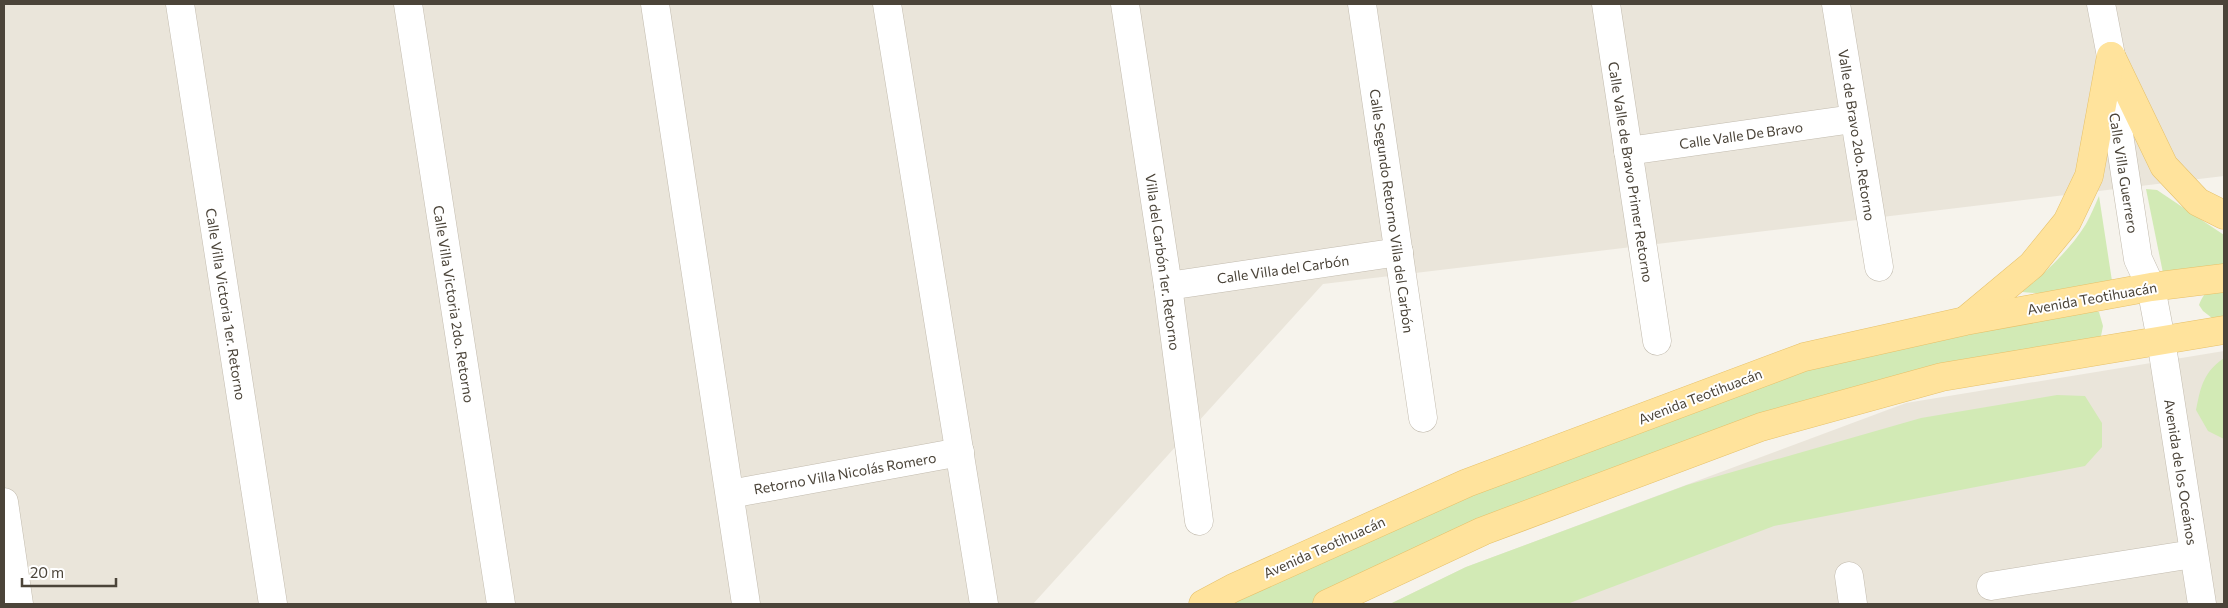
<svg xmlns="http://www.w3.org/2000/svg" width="2228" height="608" viewBox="0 0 2228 608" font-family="Commissioner,sans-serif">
  <rect width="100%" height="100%" fill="#f6f3ec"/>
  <g fill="#eae5da">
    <path d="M 4,4 L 2224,4 L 2224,176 L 1323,284 L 1033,604 L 4,604 Z"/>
    <path d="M 2224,351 L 2224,604 L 1390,604 L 1466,567 L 1906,403 Z"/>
  </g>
  <g fill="#d2eab5">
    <path d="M 2146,189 L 2157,190 L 2224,235 L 2224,271 L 2163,273 Z"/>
    <path d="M 2099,196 L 2112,281 L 2048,294 L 2022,292 C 2045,273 2070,250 2086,224 C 2091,215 2095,205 2099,196 Z"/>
    <path d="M 2224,287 L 2224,317 L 2212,318 L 2203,311 L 2199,305 C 2205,290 2209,290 2224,287 Z"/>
    <path d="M 2082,307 L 2099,312 L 2103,326 L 2100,341 L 1940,368 L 1319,604 L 1231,604 L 1419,512 L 1808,365 Z"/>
    <path d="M 2224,358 L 2224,439 L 2208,431 L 2196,410 C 2201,386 2203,373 2224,358 Z"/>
    <path d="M 2057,395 L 2085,396 L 2102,423 L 2102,447 L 2085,466 L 1774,526 L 1567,604 L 1390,604 L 1466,567 L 1687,485 L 1921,418 Z"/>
  </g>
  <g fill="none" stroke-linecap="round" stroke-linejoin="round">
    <defs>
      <g id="minor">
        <path d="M 180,4 L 273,604"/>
        <path d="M 408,4 L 501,604"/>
        <path d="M 655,4 L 746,604"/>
        <path d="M 887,4 L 984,604"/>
        <path d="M 1125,4 L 1168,286 L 1199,521"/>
        <path d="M 1362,4 L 1423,418"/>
        <path d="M 1606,4 L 1657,341"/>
        <path d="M 1836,4 L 1879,267"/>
        <path d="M 2101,4 L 2111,56 L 2119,79"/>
        <path d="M 2110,75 L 2138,259 L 2151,287 L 2161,340 L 2202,604"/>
        <path d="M 1628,151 L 1853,119"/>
        <path d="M 1168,286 L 1399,252"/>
        <path d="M 730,494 L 960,452"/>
        <path d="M 4,502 L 19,604"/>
        <path d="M 1849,576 L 1853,604"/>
        <path d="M 1991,586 L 2193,554"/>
      </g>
      <g id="major">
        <path d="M 2111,56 L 2164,166 L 2198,202 L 2224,215"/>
        <path d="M 1966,320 L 2032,265 L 2067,222 L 2089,176 L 2111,56"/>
        <path d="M 1203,604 L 1233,588 L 1467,483 L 1804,357 L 1965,321 L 2151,287 L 2224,278"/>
        <path d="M 1327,604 L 1483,531 L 1761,427 L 1942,377 L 2224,330"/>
      </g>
    </defs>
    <use href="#minor" stroke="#c2bbae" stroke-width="29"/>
    <use href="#major" stroke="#e6c16a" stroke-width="29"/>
    <use href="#minor" stroke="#fff" stroke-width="28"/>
    <use href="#major" stroke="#ffe39c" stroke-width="28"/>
  </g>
  <g text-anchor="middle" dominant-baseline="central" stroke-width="4" stroke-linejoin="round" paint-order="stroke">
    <g font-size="14" fill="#4b4439" stroke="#fff">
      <text transform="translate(1741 135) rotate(-8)">Calle Valle De Bravo</text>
      <text transform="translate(1857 135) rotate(81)">Valle de Bravo 2do. Retorno</text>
      <text transform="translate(1631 172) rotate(81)">Calle Valle de Bravo Primer Retorno</text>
      <text transform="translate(2124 173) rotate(81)">Calle Villa Guerrero</text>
      <text transform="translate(1392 211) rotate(82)">Calle Segundo Retorno Villa del Carbón</text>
      <text transform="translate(1163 262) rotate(82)">Villa del Carbón 1er. Retorno</text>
      <text transform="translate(1283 269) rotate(-8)">Calle Villa del Carbón</text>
      <text transform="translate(2092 298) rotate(-10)">Avenida Teotihuacán</text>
      <text transform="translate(226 304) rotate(81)">Calle Villa Victoria 1er. Retorno</text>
      <text transform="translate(454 304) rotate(81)">Calle Villa Victoria 2do. Retorno</text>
      <text transform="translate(1700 396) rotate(-21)">Avenida Teotihuacán</text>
      <text transform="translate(2181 472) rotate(81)">Avenida de los Oceános</text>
      <text transform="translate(845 473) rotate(-10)">Retorno Villa Nicolás Romero</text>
      <text transform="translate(1324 547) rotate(-24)">Avenida Teotihuacán</text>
    </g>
  </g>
  <rect width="2228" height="608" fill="none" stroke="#4b4439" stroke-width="10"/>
  <path d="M22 578v8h94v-8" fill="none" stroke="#4b4439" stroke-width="2.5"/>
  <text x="30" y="578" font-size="15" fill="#4b4439" stroke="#ffffff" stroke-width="4" paint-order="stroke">20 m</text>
</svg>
